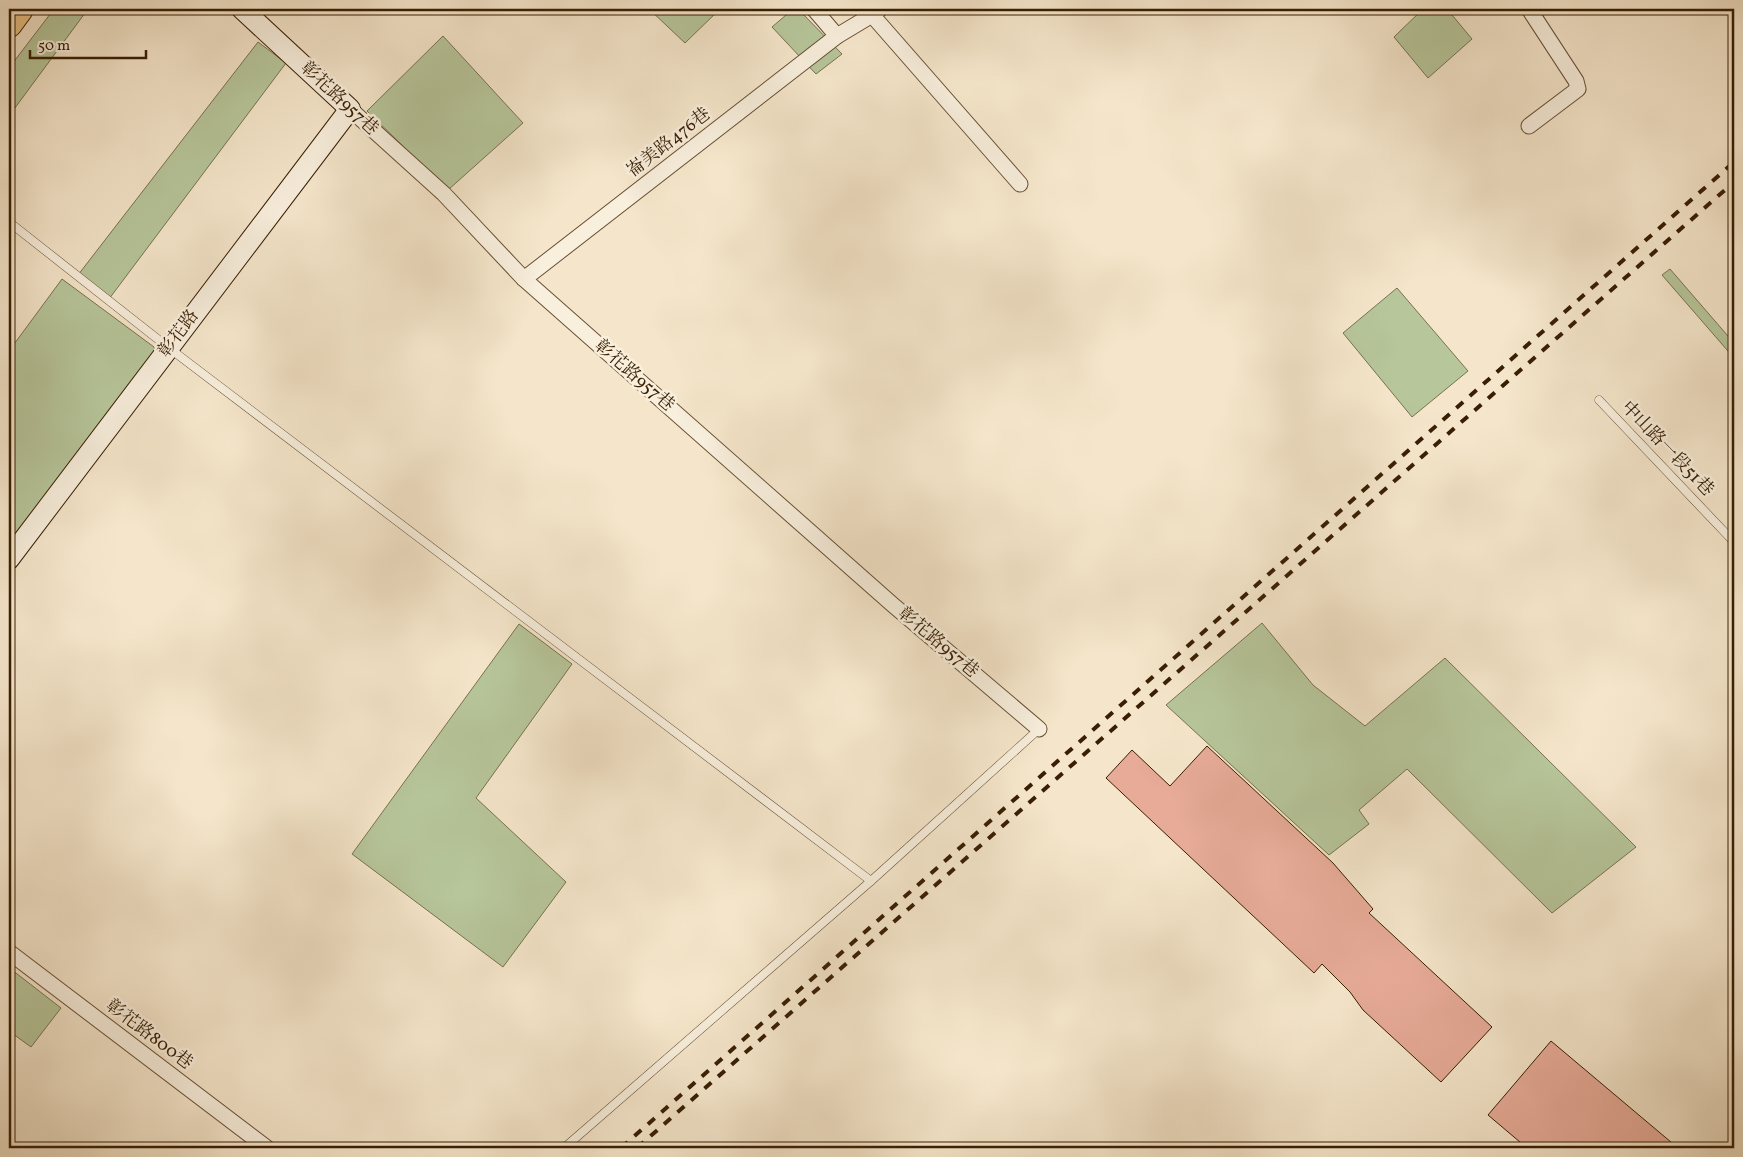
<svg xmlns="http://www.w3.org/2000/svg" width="1743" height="1157" viewBox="0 0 1743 1157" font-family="Vollkorn,'Noto Serif TC',serif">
  <rect width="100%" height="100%" fill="#f5e6cb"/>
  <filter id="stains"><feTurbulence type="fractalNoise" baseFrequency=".004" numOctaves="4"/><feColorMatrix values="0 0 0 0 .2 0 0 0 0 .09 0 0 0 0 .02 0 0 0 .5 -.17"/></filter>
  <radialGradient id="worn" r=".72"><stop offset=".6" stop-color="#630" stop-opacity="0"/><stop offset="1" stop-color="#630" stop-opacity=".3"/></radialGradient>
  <g fill="#b7c69b" stroke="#78724e">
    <path d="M 54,9 L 88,9 L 9,116 L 9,68 Z"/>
    <path d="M 649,9 L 720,9 L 685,43 Z"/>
    <path d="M 793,9 L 798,9 L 842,54 L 816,74 L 772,27 Z"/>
    <path d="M 1423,9 L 1447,9 L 1472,39 L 1428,78 L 1394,37 Z"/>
    <path d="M 443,36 L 523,123 L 448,190 L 367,111 Z"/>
    <path d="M 258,42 L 286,63 L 109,299 L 78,275 Z"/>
    <path d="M 1670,269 L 1734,343 L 1734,358 L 1662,275 Z"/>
    <path d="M 62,279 L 154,347 L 157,357 L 9,554 L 9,351 Z"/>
    <path d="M 1397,288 L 1468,371 L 1412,417 L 1343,333 Z"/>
    <path d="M 1262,623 L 1313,685 L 1365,726 L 1445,658 L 1636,847 L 1552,913 L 1407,769 L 1359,810 L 1369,824 L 1329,855 L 1166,705 Z"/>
    <path d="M 519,624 L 572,664 L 476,798 L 566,882 L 503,967 L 352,854 Z"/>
    <path d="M 12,970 L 61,1008 L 31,1047 L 9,1031 L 9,974 Z"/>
  </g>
  <g fill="#e7ab98" stroke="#391e02">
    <path d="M 1207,746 L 1333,863 L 1373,909 L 1369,913 L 1492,1027 L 1441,1082 L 1363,1010 L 1350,992 L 1322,964 L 1314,973 L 1106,778 L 1132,750 L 1170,786 Z"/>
    <path d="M 1551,1041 L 1678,1148 L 1527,1148 L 1488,1115 Z"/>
  </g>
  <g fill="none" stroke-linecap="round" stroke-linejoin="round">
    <defs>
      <g id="lane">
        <path d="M 9,222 L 169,348 L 871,881"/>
        <path d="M 1599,400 L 1734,542"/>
        <path d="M 564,1148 L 871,881 L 1039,729"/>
      </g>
      <g id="street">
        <path d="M 814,9 L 837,36"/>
        <path d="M 872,15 L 1020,184"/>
        <path d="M 350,109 L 444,194 L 524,279 L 893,605 L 1039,729"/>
        <path d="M 1529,126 L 1578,89 L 1576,81 L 1529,9"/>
        <path d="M 524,279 L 837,36 L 872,15 L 880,9"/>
        <path d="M 9,952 L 267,1148"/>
      </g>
      <path id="secondary" d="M 9,559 L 350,109 L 242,9"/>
      <path id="highway" d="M 9,24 L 20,9"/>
    </defs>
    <use href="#lane" stroke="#685034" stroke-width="9"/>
    <use href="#street" stroke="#685034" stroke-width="17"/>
    <use href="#secondary" stroke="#391e02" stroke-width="22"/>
    <use href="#highway" stroke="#391e02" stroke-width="28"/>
    <use href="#lane" stroke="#f8efdd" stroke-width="8"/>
    <use href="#street" stroke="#f8efdd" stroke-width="15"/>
    <use href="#secondary" stroke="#f8efdd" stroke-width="20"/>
    <use href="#highway" stroke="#eac386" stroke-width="26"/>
    <g stroke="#391e02" stroke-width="4" stroke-dasharray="9 9" stroke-linecap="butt">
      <path d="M 621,1148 L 1734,162"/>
      <path d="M 637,1148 L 1734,182"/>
    </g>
  </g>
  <g text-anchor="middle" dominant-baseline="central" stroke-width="5" stroke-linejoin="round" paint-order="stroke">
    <g font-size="18" fill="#391e02" stroke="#f8efdd">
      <text transform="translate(339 99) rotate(43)">彰花路957巷</text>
      <text transform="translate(669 143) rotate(-38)">崙美路476巷</text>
      <text transform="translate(179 334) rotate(-53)">彰花路</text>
      <text transform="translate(634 376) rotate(41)">彰花路957巷</text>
      <text transform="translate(1667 449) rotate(46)">中山路一段51巷</text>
      <text transform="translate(938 643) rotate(40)">彰花路957巷</text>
      <text transform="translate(149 1035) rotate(37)">彰花路800巷</text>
    </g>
  </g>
  <rect width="1743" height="1157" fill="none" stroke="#f5e6cb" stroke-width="30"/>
  <rect x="10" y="10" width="1723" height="1137" fill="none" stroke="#391e02" stroke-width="2.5"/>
  <rect x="15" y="15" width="1713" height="1127" fill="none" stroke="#391e02"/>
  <path d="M30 50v8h116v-8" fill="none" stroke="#391e02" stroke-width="2.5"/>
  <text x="38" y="50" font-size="15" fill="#391e02" stroke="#f8efdd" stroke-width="4" paint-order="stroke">50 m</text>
  <rect width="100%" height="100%" filter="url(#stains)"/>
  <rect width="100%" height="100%" fill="url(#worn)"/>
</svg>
